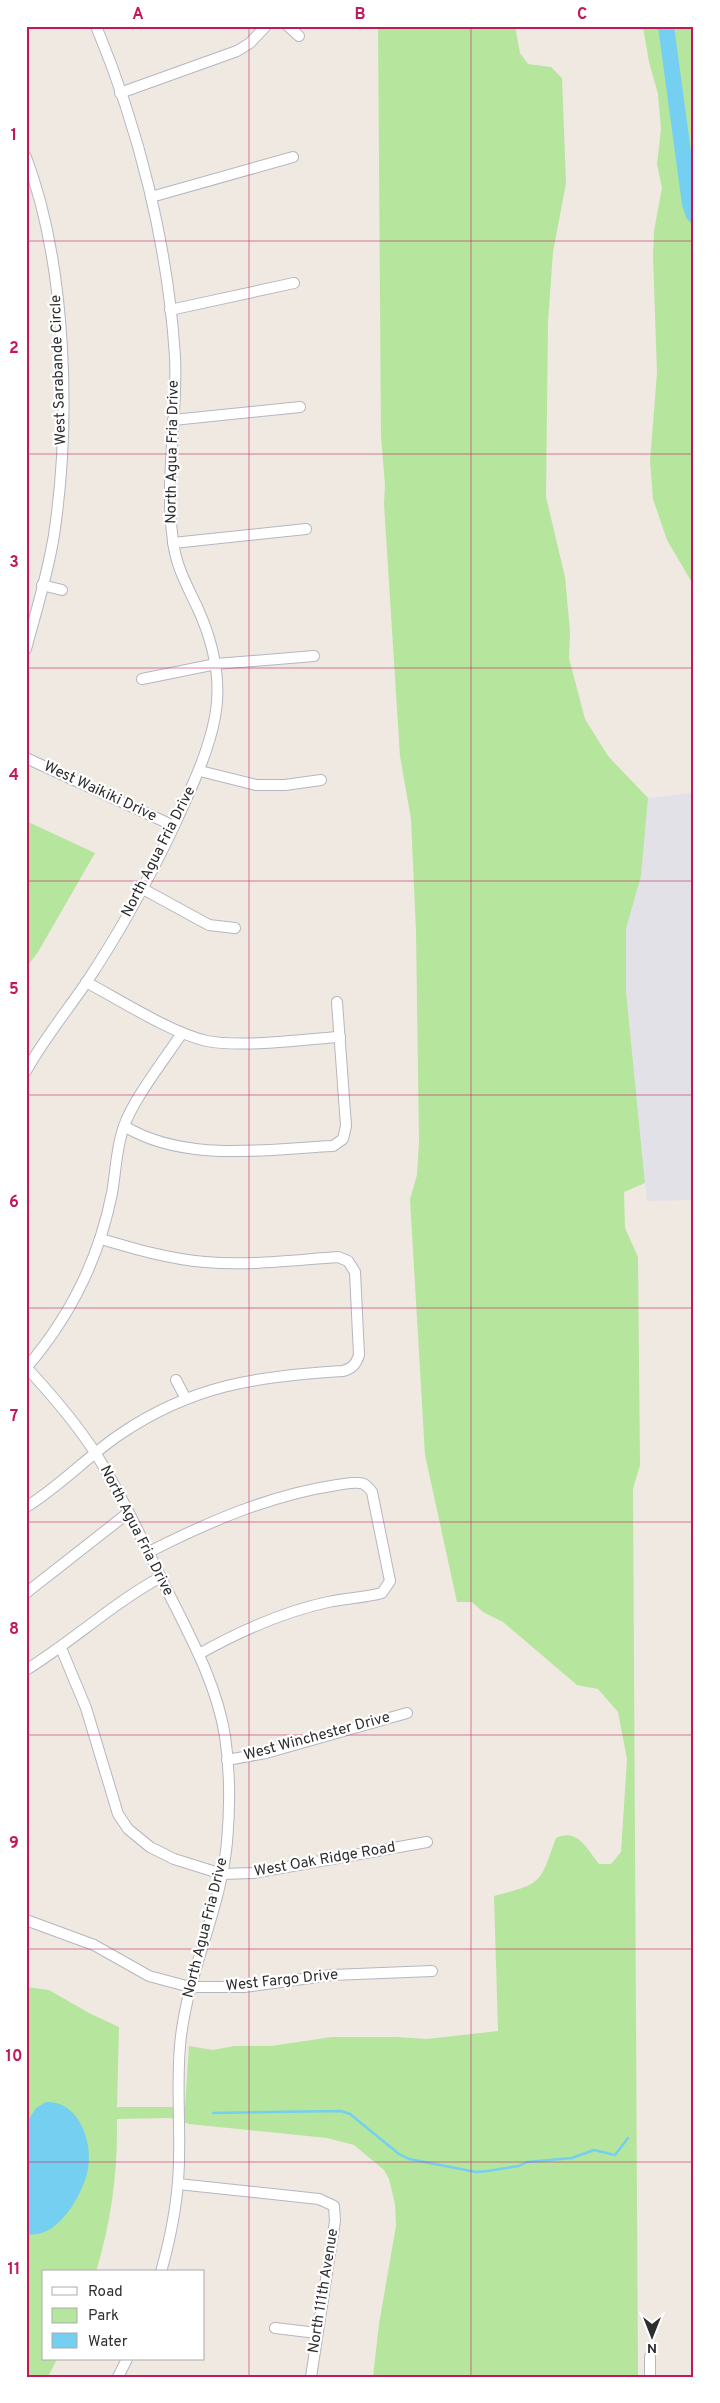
<svg xmlns="http://www.w3.org/2000/svg" width="720" height="2403" viewBox="0 0 720 2403" font-family="Overpass,sans-serif">
  <rect width="100%" height="100%" fill="#efe9e1"/>
  <path fill="#e3e1e8" d="M 692,793 L 694,1200 L 647,1201 L 626,991 L 626,929 L 641,876 L 648,798 Z"/>
  <g fill="#b6e59e">
    <path d="M 378,26 L 515,26 L 520,53 L 528,64 L 551,67 L 562,78 L 566,183 L 553,252 L 548,322 L 546,497 L 565,577 L 570,631 L 569,658 L 585,719 L 608,756 L 648,798 L 641,876 L 626,929 L 626,991 L 645,1183 L 624,1192 L 625,1228 L 638,1257 L 640,1465 L 633,1489 L 638,2377 L 373,2377 L 379,2324 L 396,2226 L 395,2204 L 389,2179 L 384,2170 L 354,2145 L 327,2138 L 189,2124 L 170,2118 L 117,2119 C 118,2172 111,2222 96,2272 L 44,2272 L 44,2359 L 57,2359 L 48,2377 L 26,2377 L 26,1987 L 49,1990 L 89,2013 L 119,2027 L 117,2107 L 185,2107 L 189,2046 L 213,2050 L 234,2046 L 271,2046 L 332,2037 L 396,2037 L 427,2039 L 498,2031 L 494,1896 C 543,1883 539,1885 556,1838 C 578,1828 586,1848 599,1864 L 611,1864 L 621,1852 L 627,1759 L 618,1712 L 598,1689 L 577,1685 L 503,1622 L 483,1612 L 472,1602 L 457,1602 L 425,1455 L 410,1199 L 417,1175 L 419,1141 L 416,932 L 411,819 L 400,756 L 384,504 L 385,485 L 381,436 Z"/>
    <path d="M 694,26 L 694,586 L 667,540 L 653,499 L 650,461 L 657,373 L 653,256 L 654,231 L 662,188 L 657,164 L 661,129 L 658,94 L 649,62 L 643,27 Z"/>
    <path d="M 26,821 L 95,853 L 38,952 L 26,968 Z"/>
  </g>
  <path fill="#75cff0" d="M 46,2102 C 80,2100 95,2146 87,2174 C 80,2199 56,2240 26,2234 L 26,2124 L 36,2108 Z"/>
  <g fill="none" stroke-linecap="round" stroke-linejoin="round">
    <path stroke="#75cff0" stroke-width="2.5" d="M 213,2113 L 341,2111 L 350,2114 L 399,2154 L 409,2159 L 476,2172 L 487,2171 L 519,2166 L 527,2162 L 572,2158 L 594,2150 L 615,2155 L 628,2138"/>
    <path stroke="#75cff0" stroke-width="16" d="M 666,26 L 690,204 L 694,215"/>
    <defs>
      <g id="street">
        <path d="M 288,26 L 299,36"/>
        <path d="M 120,93 L 237,51 L 250,43 L 266,26"/>
        <path d="M 26,157 C 67,266 71,421 54,535 C 48,573 36,612 26,649"/>
        <path d="M 151,197 L 293,157"/>
        <path d="M 170,310 L 294,283"/>
        <path d="M 173,420 L 300,407"/>
        <path d="M 173,543 L 306,529"/>
        <path d="M 42,585 L 62,590"/>
        <path d="M 142,679 L 216,664 L 314,656"/>
        <path d="M 26,758 L 174,826"/>
        <path d="M 200,771 L 256,785 L 285,785 L 321,780"/>
        <path d="M 143,889 L 209,925 L 235,928"/>
        <path d="M 86,982 C 120,1000 171,1033 207,1041 C 242,1048 302,1039 340,1037"/>
        <path d="M 26,1071 C 44,1039 66,1012 86,983 C 120,932 150,877 176,822 C 191,788 208,754 215,717 C 222,681 213,642 198,609 C 187,585 176,567 173,541 C 164,480 178,418 175,357 C 168,245 139,129 96,26"/>
        <path d="M 124,1126 C 185,1163 265,1149 333,1146 L 343,1139 L 346,1126 L 337,1002"/>
        <path d="M 26,1367 C 51,1394 76,1423 96,1454 C 124,1499 146,1548 170,1596 C 192,1640 217,1686 225,1736 C 230,1770 230,1808 227,1842 C 221,1908 189,1970 181,2036 C 175,2084 182,2133 178,2181 C 176,2211 169,2243 161,2272"/>
        <path d="M 26,1368 C 70,1317 99,1259 112,1193 C 116,1171 116,1148 124,1126 C 134,1098 165,1059 182,1033"/>
        <path d="M 176,1380 L 186,1399"/>
        <path d="M 26,1507 C 60,1486 87,1457 119,1435 C 192,1385 258,1376 343,1371 C 353,1368 356,1364 359,1355 L 355,1272 L 348,1261 L 338,1257 C 294,1260 249,1266 205,1262 C 169,1259 135,1249 101,1239"/>
        <path d="M 149,1552 C 208,1522 270,1495 337,1485 C 345,1484 356,1481 364,1484 C 367,1486 370,1489 372,1492 L 390,1581 L 382,1593 C 364,1598 346,1598 328,1602 C 282,1612 240,1631 199,1654"/>
        <path d="M 26,1593 L 128,1513"/>
        <path d="M 61,1648 L 86,1708 L 118,1814 L 128,1829 L 150,1847 L 174,1859 L 222,1874 L 253,1873 L 427,1842"/>
        <path d="M 26,1670 C 73,1641 113,1603 161,1577"/>
        <path d="M 227,1760 L 266,1753 L 407,1713"/>
        <path d="M 26,1920 L 94,1945 L 149,1976 L 190,1987 L 244,1987 L 332,1975 L 432,1971"/>
        <path d="M 178,2184 L 319,2199 L 334,2206 L 335,2221 L 311,2377"/>
        <path d="M 275,2328 L 317,2333"/>
        <path d="M 118,2377 L 127,2359"/>
        <path d="M 650,2377 L 650,2357"/>
      </g>
    </defs>
    <use href="#street" stroke="#b4b7c1" stroke-width="12"/>
    <use href="#street" stroke="#fff" stroke-width="10"/>
  </g>
  <path fill="none" stroke="#c2185b" stroke-width="1" stroke-opacity="0.55" d="M 249,26 L 249,2377M 471,26 L 471,2377M 26,241 L 694,241M 26,454 L 694,454M 26,668 L 694,668M 26,881 L 694,881M 26,1095 L 694,1095M 26,1308 L 694,1308M 26,1522 L 694,1522M 26,1735 L 694,1735M 26,1949 L 694,1949M 26,2162 L 694,2162"/>
  <g text-anchor="middle" dominant-baseline="central" stroke-width="4.5" stroke-linejoin="round" paint-order="stroke">
    <g font-size="15" fill="#2e2e2e" stroke="#fff">
      <text transform="translate(59 370) rotate(-92)">West Sarabande Circle</text>
      <text transform="translate(173 452) rotate(-89)">North Agua Fria Drive</text>
      <text transform="translate(100 792) rotate(25)">West Waikiki Drive</text>
      <text transform="translate(159 852) rotate(-63)">North Agua Fria Drive</text>
      <text transform="translate(136 1531) rotate(63)">North Agua Fria Drive</text>
      <text transform="translate(317 1737) rotate(-15)">West Winchester Drive</text>
      <text transform="translate(325 1860) rotate(-10)">West Oak Ridge Road</text>
      <text transform="translate(206 1928) rotate(-76)">North Agua Fria Drive</text>
      <text transform="translate(282 1981) rotate(-6)">West Fargo Drive</text>
      <text transform="translate(324 2291) rotate(-81)">North 111th Avenue</text>
    </g>
  </g>
  <rect width="720" height="2403" fill="none" stroke="#ffffff" stroke-width="55"/>
  <rect x="42" y="2270" width="162" height="90" fill="#ffffff" stroke="#ababab"/>
  <rect x="52" y="2287" width="25" height="8" fill="#ffffff" stroke="#ababab"/>
  <text x="88" y="2296" font-size="15" fill="#2e2e2e">Road</text>
  <rect x="52" y="2308" width="25" height="15" fill="#b6e59e" stroke="#ababab"/>
  <text x="88" y="2320" font-size="15" fill="#2e2e2e">Park</text>
  <rect x="52" y="2333" width="25" height="15" fill="#75cff0" stroke="#ababab"/>
  <text x="88" y="2346" font-size="15" fill="#2e2e2e">Water</text>
  <g transform="translate(652 2336) rotate(180)" stroke="#ffffff" stroke-width="4" paint-order="stroke">
  <path d="M0-4L9 19L0 12L-9 19Z" fill="#2e2e2e"/>
  <text y="-8" font-size="14" font-weight="bold" text-anchor="middle" fill="#2e2e2e">N</text>
  </g>
  <rect x="28" y="28" width="664" height="2348" fill="none" stroke="#c2185b" stroke-width="2"/>
  <g font-size="16" text-anchor="middle" font-weight="bold" fill="#c2185b">
    <text x="138" y="19">A</text>
    <text x="360" y="19">B</text>
    <text x="582" y="19">C</text>
    <text x="14" y="140">1</text>
    <text x="14" y="353">2</text>
    <text x="14" y="567">3</text>
    <text x="14" y="780">4</text>
    <text x="14" y="994">5</text>
    <text x="14" y="1207">6</text>
    <text x="14" y="1421">7</text>
    <text x="14" y="1634">8</text>
    <text x="14" y="1848">9</text>
    <text x="14" y="2061">10</text>
    <text x="14" y="2274">11</text>
  </g>
</svg>
